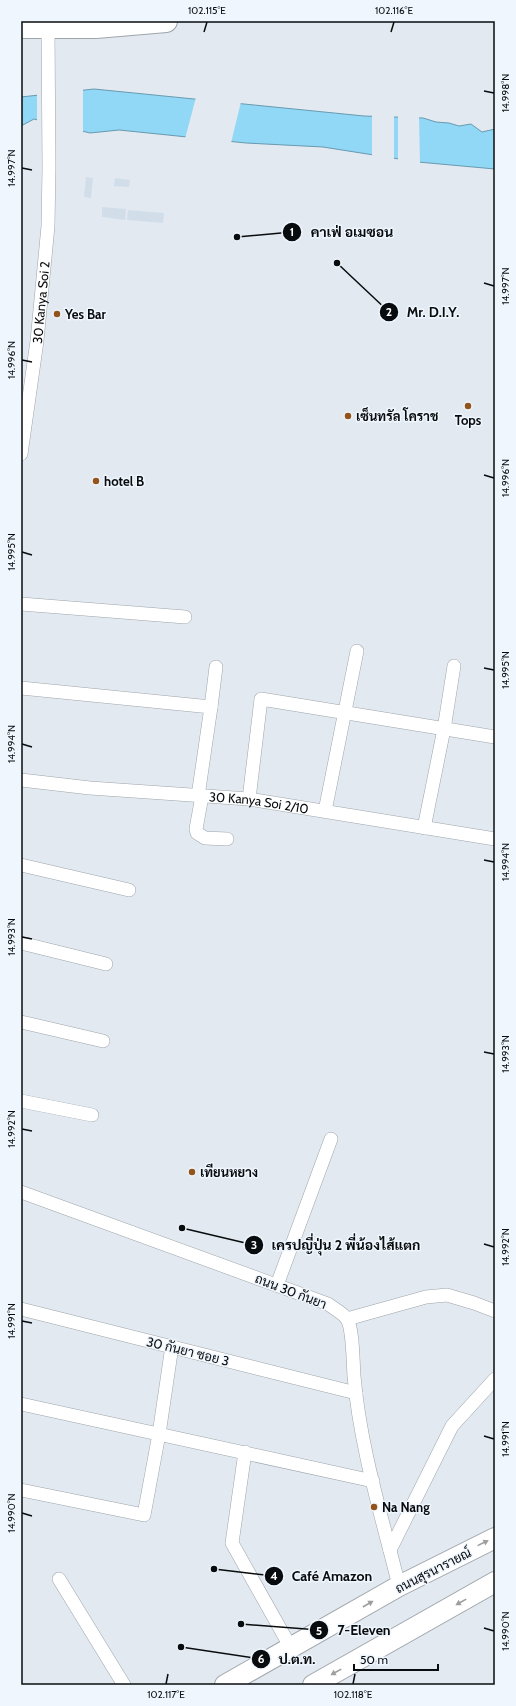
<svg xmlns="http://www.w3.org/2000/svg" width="516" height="1706" viewBox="0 0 516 1706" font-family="Cabin,Sarabun,sans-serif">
  <rect width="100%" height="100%" fill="#e2e9f0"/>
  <g fill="#d1deea">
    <path d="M 86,177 L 93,178 L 91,198 L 84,197 Z"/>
    <path d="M 115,178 L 130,180 L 129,187 L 114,186 Z"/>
    <path d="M 102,207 L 126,209 L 125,220 L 102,217 Z"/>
    <path d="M 128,210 L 164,213 L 163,223 L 127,220 Z"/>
  </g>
  <path fill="#91d7f6" stroke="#689ab0" d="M 94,89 L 364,116 L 423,118 L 436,122 L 449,123 L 459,126 L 471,124 L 482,132 L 495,129 L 495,169 L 418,162 L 323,147 L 246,143 L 119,130 L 90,133 L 34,119 L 21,126 L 21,97 Z"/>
  <g fill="#e2e9f0">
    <path d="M 83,88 L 83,133 L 37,122 L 37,93 Z"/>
    <path d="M 196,97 L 241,102 L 231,143 L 185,139 Z"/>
    <path d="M 372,113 L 394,114 L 394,160 L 372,157 Z"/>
    <path d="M 398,114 L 419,115 L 420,164 L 398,161 Z"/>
  </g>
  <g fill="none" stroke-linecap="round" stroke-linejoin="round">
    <defs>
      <g id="street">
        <path id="s1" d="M 21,454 L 37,341 L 48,226 L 49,168 L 48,27"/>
        <path d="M 21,604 L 185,617"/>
        <path d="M 21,688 L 211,707 L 198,796"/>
        <path d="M 211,707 L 216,667"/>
        <path id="s2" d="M 21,780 L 90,788 L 249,799 L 495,839"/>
        <path d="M 202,796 L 196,829 L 197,833 L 205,838 L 227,839"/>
        <path d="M 249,799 L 261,699 L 495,737"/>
        <path d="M 325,811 L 357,651"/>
        <path d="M 424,828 L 444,729 L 454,666"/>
        <path d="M 21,865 L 129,890"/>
        <path d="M 21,943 L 106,964"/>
        <path d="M 21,1022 L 103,1041"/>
        <path d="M 21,1101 L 92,1115"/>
        <path d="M 21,1192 L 328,1304 C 333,1308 343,1313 347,1319 C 353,1328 353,1363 354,1376 C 360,1447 382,1517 399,1586"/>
        <path d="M 277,1285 L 331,1139"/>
        <path d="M 21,1309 L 356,1393"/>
        <path d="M 347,1319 L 426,1297 L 447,1295 L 474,1303 L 495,1311"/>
        <path d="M 21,1404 L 373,1481"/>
        <path d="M 245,1452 L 232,1543 L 291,1648"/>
        <path d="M 21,1490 L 144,1515 L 159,1434 L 172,1346"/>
        <path d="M 390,1550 L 452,1426 L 495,1379"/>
        <path d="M 59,1579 L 124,1685"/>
      </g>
      <g id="primary">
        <path d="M 225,1685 L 399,1586 L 495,1538"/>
        <path d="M 313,1685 L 495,1582"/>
      </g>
      <path id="highway" d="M 21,27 L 96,27 L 166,21"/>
    </defs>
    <use href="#street" stroke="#9ea5ab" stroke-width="14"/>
    <use href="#primary" stroke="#9ea5ab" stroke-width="22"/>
    <use href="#highway" stroke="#9ea5ab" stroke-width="24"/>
    <use href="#street" stroke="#fff" stroke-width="13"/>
    <use href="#primary" stroke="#fff" stroke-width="20"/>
    <use href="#highway" stroke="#fff" stroke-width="22"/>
  </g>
  <defs><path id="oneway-solid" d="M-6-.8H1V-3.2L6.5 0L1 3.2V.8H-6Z"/></defs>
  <g fill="#9d9e9f">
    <use href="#oneway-solid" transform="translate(483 1543) rotate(-26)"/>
    <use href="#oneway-solid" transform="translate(461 1602) rotate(151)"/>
    <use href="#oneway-solid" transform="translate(368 1604) rotate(-30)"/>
    <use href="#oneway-solid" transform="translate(336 1672) rotate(151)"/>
  </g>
  <path fill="none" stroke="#090c0e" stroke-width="1.5" d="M 204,32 L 207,22M 391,32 L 394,22M 484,91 L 494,93M 22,168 L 32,170M 484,283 L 494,286M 22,360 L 32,362M 484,475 L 494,478M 22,552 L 32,555M 484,668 L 494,670M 22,744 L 32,747M 484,860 L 494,862M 22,937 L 32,939M 484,1052 L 494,1054M 22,1129 L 32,1131M 484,1244 L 494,1247M 22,1321 L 32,1323M 484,1436 L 494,1439M 22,1513 L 32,1516M 484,1628 L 494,1631M 166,1684 L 168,1674M 353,1684 L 355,1674"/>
  <g fill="#93541c" stroke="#eff6fd" stroke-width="1.5">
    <circle cx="57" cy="314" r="4"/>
    <circle cx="468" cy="406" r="4"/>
    <circle cx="348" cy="416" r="4"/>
    <circle cx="96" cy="481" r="4"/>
    <circle cx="192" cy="1172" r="4"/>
    <circle cx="374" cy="1507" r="4"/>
  </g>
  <g text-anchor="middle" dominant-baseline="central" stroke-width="3" stroke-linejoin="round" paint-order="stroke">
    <g font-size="13" fill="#090c0e" stroke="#eff6fd">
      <text stroke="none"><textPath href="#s1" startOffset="153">30 Kanya Soi 2</textPath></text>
      <text stroke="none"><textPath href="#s2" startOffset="239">30 Kanya Soi 2/10</textPath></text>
      <text transform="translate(291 1291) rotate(21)">ถนน 30 กันยา</text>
      <text transform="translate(188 1351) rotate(14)">30 กันยา ซอย 3</text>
      <text transform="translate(433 1570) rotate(-27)">ถนนสุรนารายณ์</text>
    </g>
    <g font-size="13" font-weight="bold" fill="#090c0e" stroke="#eff6fd" text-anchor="start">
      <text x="65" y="314">Yes Bar</text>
      <text x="356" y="416">เซ็นทรัล โคราช</text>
      <text x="468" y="420" text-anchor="middle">Tops</text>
      <text x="104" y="481">hotel B</text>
      <text x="200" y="1172">เทียนหยาง</text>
      <text x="382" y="1507">Na Nang</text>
    </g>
  </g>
  <path fill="none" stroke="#090c0e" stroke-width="1.5" d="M237 237L292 232M337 263L389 312M182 1228L254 1245M214 1569L274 1576M241 1624L319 1630M181 1647L261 1659"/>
  <g fill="#090c0e" stroke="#eff6fd" stroke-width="1.5">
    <circle cx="237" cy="237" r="4"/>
    <circle cx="337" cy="263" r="4"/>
    <circle cx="182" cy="1228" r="4"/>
    <circle cx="214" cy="1569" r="4"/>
    <circle cx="241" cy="1624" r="4"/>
    <circle cx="181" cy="1647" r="4"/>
    <circle cx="292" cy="232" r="10"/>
    <circle cx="389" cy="312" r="10"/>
    <circle cx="254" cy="1245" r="10"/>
    <circle cx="274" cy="1576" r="10"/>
    <circle cx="319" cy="1630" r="10"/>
    <circle cx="261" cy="1659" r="10"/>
  </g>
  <g font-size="12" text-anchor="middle" font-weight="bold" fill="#fff">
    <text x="292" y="236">1</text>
    <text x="389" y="316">2</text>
    <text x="254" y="1249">3</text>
    <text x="274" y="1580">4</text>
    <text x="319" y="1635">5</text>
    <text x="261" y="1663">6</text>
  </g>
  <g font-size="14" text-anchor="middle" font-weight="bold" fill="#090c0e" stroke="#eff6fd" stroke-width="3" stroke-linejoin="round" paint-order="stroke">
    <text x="352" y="237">คาเฟ่ อเมซอน</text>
    <text x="433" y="317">Mr. D.I.Y.</text>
    <text x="346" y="1250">เครปญี่ปุ่น 2 พี่น้องไส้แตก</text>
    <text x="332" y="1581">Café Amazon</text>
    <text x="364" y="1635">7-Eleven</text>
    <text x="297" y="1664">ป.ต.ท.</text>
  </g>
  <rect width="516" height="1706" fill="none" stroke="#eff6fd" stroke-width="44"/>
  <path d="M354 1664v6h84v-6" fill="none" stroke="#090c0e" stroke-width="2"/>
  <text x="360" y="1664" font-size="12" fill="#090c0e" stroke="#eff6fd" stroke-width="3" paint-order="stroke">50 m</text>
  <rect x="22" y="22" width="472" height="1662" fill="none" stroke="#090c0e" stroke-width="1.5"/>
  <g font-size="10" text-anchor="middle" fill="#090c0e">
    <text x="207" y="14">102.115°E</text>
    <text x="394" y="14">102.116°E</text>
    <text transform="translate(505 93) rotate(-90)" y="4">14.998°N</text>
    <text transform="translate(11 168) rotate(-90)" y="4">14.997°N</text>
    <text transform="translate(505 286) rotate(-90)" y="4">14.997°N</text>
    <text transform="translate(11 360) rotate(-90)" y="4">14.996°N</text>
    <text transform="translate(505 478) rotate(-90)" y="4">14.996°N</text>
    <text transform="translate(11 552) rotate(-90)" y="4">14.995°N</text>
    <text transform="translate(505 670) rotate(-90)" y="4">14.995°N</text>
    <text transform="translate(11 744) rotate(-90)" y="4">14.994°N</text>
    <text transform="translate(505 862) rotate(-90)" y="4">14.994°N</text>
    <text transform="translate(11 937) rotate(-90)" y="4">14.993°N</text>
    <text transform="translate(505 1054) rotate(-90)" y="4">14.993°N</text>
    <text transform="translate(11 1129) rotate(-90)" y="4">14.992°N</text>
    <text transform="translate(505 1247) rotate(-90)" y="4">14.992°N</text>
    <text transform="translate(11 1321) rotate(-90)" y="4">14.991°N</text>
    <text transform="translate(505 1439) rotate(-90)" y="4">14.991°N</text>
    <text transform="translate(11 1513) rotate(-90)" y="4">14.990°N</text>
    <text transform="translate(505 1631) rotate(-90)" y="4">14.990°N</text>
    <text x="166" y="1698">102.117°E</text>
    <text x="353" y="1698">102.118°E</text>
  </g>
</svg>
